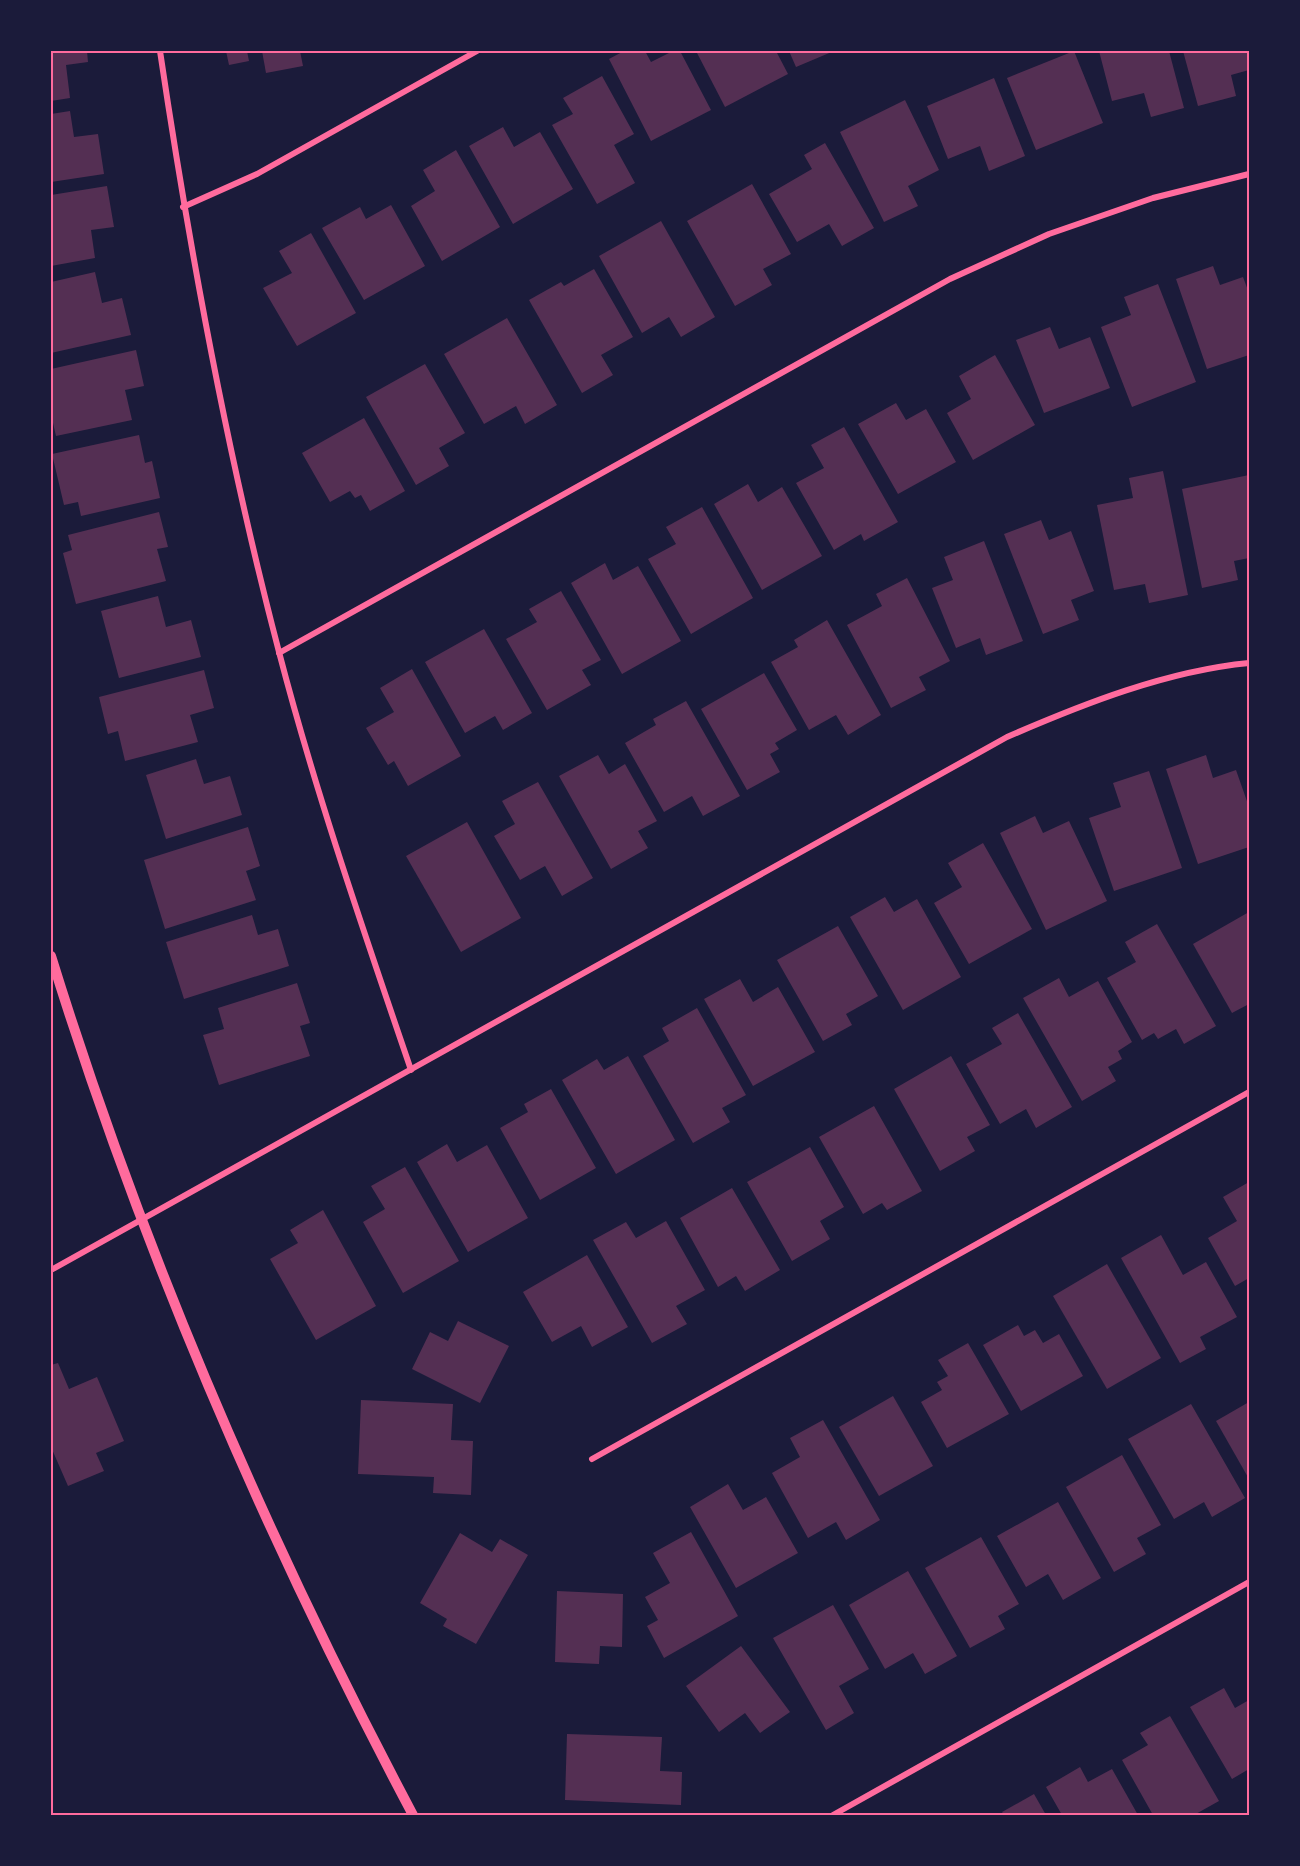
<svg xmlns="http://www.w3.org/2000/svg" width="1300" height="1866" viewBox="0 0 1300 1866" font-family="'Titillium Web',sans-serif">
  <rect width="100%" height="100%" fill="#1b1b3a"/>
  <g fill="#542f53">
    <path d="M 51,51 L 87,51 L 88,62 L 66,65 L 70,98 L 51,101 Z"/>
    <path d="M 226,51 L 247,51 L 249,61 L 229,65 Z"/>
    <path d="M 262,51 L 300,51 L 303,66 L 266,73 Z"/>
    <path d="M 624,51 L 645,51 L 651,62 L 673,51 L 680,51 L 711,110 L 651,141 L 609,59 Z"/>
    <path d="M 696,51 L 776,51 L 788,74 L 725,107 Z"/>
    <path d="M 789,51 L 834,51 L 796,67 Z"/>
    <path d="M 1074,51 L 1103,123 L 1036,150 L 1007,78 Z"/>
    <path d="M 1099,51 L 1169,51 L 1184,108 L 1151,117 L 1144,93 L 1112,101 Z"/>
    <path d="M 1183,51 L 1249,51 L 1249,70 L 1231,75 L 1236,96 L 1198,106 Z"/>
    <path d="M 602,76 L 634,134 L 614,145 L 635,183 L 597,204 L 552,125 L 573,114 L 563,98 Z"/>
    <path d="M 994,78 L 1025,156 L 989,171 L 980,146 L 948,159 L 927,106 Z"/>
    <path d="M 905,100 L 939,170 L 908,186 L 918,206 L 884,222 L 840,132 Z"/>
    <path d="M 70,111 L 74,137 L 98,134 L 104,174 L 51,182 L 51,114 Z"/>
    <path d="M 503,127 L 514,147 L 540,132 L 573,189 L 513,224 L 469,146 Z"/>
    <path d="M 825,143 L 874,228 L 842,246 L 829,224 L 797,242 L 769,194 L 812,169 L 804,155 Z"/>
    <path d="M 456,150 L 500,227 L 442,261 L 411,206 L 435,191 L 423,170 Z"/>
    <path d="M 752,184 L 791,254 L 763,269 L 772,285 L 735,306 L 687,221 Z"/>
    <path d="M 107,186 L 114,227 L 91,230 L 95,258 L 51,266 L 51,195 Z"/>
    <path d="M 391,205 L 425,266 L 364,300 L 322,228 L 360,207 L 366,219 Z"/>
    <path d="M 661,221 L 715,317 L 681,337 L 669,317 L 642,333 L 599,256 Z"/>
    <path d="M 311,233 L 356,313 L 297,346 L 263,288 L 292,273 L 279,251 Z"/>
    <path d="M 1213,266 L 1220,285 L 1243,277 L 1249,293 L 1249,355 L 1207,369 L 1176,279 Z"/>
    <path d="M 594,269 L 633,337 L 601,355 L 613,375 L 582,393 L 529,300 L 561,282 L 564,286 Z"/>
    <path d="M 95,272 L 102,303 L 122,298 L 131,335 L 51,353 L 51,282 Z"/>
    <path d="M 1158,284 L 1196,382 L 1132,407 L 1101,327 L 1131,315 L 1124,297 Z"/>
    <path d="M 507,318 L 557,405 L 525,424 L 516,406 L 484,424 L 444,354 Z"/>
    <path d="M 1050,327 L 1059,349 L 1090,337 L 1110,388 L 1044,413 L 1016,340 Z"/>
    <path d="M 136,350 L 144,386 L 125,390 L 132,420 L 56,436 L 51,414 L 51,369 Z"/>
    <path d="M 995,355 L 1035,425 L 973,460 L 947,413 L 971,399 L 959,376 Z"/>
    <path d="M 425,364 L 465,433 L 439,448 L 449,466 L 416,485 L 366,397 Z"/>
    <path d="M 896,403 L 906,420 L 926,409 L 956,462 L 898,494 L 858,424 Z"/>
    <path d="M 364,418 L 405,491 L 370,511 L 361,495 L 355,498 L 350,491 L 330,502 L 302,453 Z"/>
    <path d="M 844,427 L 898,522 L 864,541 L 861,534 L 834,550 L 796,483 L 824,468 L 811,445 Z"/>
    <path d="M 139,435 L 145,463 L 152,461 L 160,498 L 81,516 L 78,502 L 64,505 L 52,454 Z"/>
    <path d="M 1163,471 L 1188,595 L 1149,603 L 1145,584 L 1114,590 L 1097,505 L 1133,498 L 1129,478 Z"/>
    <path d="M 1249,475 L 1249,558 L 1234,561 L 1238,580 L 1202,588 L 1182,489 Z"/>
    <path d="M 748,484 L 758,502 L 782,487 L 822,556 L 762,590 L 714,504 Z"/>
    <path d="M 702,507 L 753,598 L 691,634 L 648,559 L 676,544 L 666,527 Z"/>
    <path d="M 159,512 L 168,547 L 157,549 L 166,581 L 76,604 L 63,553 L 72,550 L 68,535 Z"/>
    <path d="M 1041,520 L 1049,540 L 1071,531 L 1094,591 L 1071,600 L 1079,620 L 1043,634 L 1004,534 Z"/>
    <path d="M 984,541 L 1023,641 L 986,655 L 980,638 L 956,648 L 932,588 L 953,580 L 944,557 Z"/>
    <path d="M 605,563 L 613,580 L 638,566 L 681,641 L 622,674 L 571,583 Z"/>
    <path d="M 907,578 L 950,661 L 919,677 L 926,690 L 891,708 L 847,625 L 882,606 L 876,594 Z"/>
    <path d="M 561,591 L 601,660 L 582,670 L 591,685 L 547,710 L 506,639 L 537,622 L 529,609 Z"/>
    <path d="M 158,596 L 166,627 L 191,620 L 201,657 L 119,678 L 101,611 Z"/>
    <path d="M 827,620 L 881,715 L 848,735 L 836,715 L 809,730 L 771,662 L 798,647 L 794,640 Z"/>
    <path d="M 484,629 L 532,713 L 503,730 L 495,716 L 465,733 L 425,662 Z"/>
    <path d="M 412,669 L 461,756 L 408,786 L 394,761 L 388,765 L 366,728 L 394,712 L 380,688 Z"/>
    <path d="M 204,670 L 214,708 L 190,715 L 198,742 L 125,761 L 118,731 L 108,734 L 99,697 Z"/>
    <path d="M 764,673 L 797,730 L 775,743 L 779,749 L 770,754 L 780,772 L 747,790 L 701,709 Z"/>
    <path d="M 686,701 L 740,796 L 703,816 L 692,796 L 664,812 L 625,743 L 656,725 L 653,719 Z"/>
    <path d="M 598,755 L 609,774 L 625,764 L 657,821 L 638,831 L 648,848 L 611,869 L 559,776 Z"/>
    <path d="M 1206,755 L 1213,778 L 1236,770 L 1249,807 L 1249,847 L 1198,864 L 1166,769 Z"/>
    <path d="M 196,759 L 204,784 L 230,776 L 242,815 L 166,839 L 146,775 Z"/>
    <path d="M 1149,771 L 1182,868 L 1114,891 L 1089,818 L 1121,807 L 1113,783 Z"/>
    <path d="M 538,782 L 593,878 L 562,896 L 545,866 L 520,880 L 494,836 L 515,824 L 502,801 Z"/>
    <path d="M 1035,816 L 1043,833 L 1069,821 L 1107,901 L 1046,930 L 1000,833 Z"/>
    <path d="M 467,822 L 521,918 L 461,952 L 406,856 Z"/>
    <path d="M 248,827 L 260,866 L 246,871 L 256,900 L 165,929 L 144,860 Z"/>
    <path d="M 983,843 L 1032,929 L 969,964 L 934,903 L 962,887 L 948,863 Z"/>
    <path d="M 885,897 L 894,912 L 917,899 L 961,977 L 903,1010 L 850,917 Z"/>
    <path d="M 1249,912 L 1249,1004 L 1232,1013 L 1193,944 Z"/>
    <path d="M 252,915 L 258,935 L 278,929 L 289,966 L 184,999 L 166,942 Z"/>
    <path d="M 1157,924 L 1216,1026 L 1184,1044 L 1176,1029 L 1158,1039 L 1154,1033 L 1142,1040 L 1107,978 L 1136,962 L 1125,942 Z"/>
    <path d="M 838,926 L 878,996 L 846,1014 L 852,1025 L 823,1041 L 777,960 Z"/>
    <path d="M 1059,978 L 1069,997 L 1098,981 L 1132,1042 L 1118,1051 L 1122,1059 L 1108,1067 L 1116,1081 L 1082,1101 L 1023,998 Z"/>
    <path d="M 740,979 L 753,1002 L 778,987 L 815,1052 L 753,1086 L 704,999 Z"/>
    <path d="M 297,983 L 310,1023 L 300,1026 L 310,1056 L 219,1085 L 203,1035 L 224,1029 L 218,1008 Z"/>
    <path d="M 697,1008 L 746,1095 L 722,1108 L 730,1122 L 693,1143 L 643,1056 L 669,1041 L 662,1028 Z"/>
    <path d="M 1018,1013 L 1072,1107 L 1036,1128 L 1026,1109 L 1000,1124 L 966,1064 L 1002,1044 L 992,1028 Z"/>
    <path d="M 628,1056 L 675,1140 L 616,1174 L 562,1080 L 597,1059 L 604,1070 Z"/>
    <path d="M 951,1056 L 990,1125 L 967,1137 L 975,1151 L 940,1171 L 894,1089 Z"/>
    <path d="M 551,1089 L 596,1168 L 540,1200 L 500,1128 L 528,1112 L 524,1104 Z"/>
    <path d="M 874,1106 L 922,1191 L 887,1210 L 882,1203 L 863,1214 L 819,1137 Z"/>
    <path d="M 447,1144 L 457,1162 L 487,1145 L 528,1218 L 468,1252 L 417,1162 Z"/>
    <path d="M 810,1147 L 844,1207 L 820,1221 L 830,1239 L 792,1261 L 747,1182 Z"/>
    <path d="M 405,1167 L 459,1261 L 403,1293 L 363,1222 L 385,1209 L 371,1186 Z"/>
    <path d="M 1249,1182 L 1249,1278 L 1235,1286 L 1208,1238 L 1237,1221 L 1223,1197 Z"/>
    <path d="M 732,1188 L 780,1270 L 745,1291 L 736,1276 L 718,1287 L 680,1218 Z"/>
    <path d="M 323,1210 L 376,1306 L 316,1340 L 270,1259 L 298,1243 L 290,1230 Z"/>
    <path d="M 666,1221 L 705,1290 L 676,1306 L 687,1324 L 652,1343 L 593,1240 L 626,1222 L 636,1238 Z"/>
    <path d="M 1161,1235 L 1183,1275 L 1206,1262 L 1237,1317 L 1200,1337 L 1206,1349 L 1180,1363 L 1121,1258 Z"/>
    <path d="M 587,1255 L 628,1327 L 592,1347 L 581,1326 L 552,1342 L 523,1292 Z"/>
    <path d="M 1107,1264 L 1161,1358 L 1107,1389 L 1053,1296 Z"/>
    <path d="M 458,1321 L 509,1346 L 480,1403 L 412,1369 L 430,1332 L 448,1341 Z"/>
    <path d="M 1018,1325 L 1024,1336 L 1035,1330 L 1043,1343 L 1059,1334 L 1083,1376 L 1021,1411 L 983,1345 Z"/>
    <path d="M 968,1343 L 1009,1414 L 947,1448 L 921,1402 L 942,1390 L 937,1382 L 948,1376 L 938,1360 Z"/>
    <path d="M 58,1363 L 69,1389 L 97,1377 L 124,1441 L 96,1453 L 104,1471 L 68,1486 L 51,1447 L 51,1365 Z"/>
    <path d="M 893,1396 L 933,1466 L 879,1496 L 839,1427 Z"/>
    <path d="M 361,1400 L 453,1404 L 451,1440 L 473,1441 L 471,1495 L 433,1493 L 434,1477 L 358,1474 Z"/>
    <path d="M 1249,1402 L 1249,1479 L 1216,1421 Z"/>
    <path d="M 1191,1404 L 1245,1498 L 1212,1517 L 1204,1502 L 1174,1519 L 1128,1439 Z"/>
    <path d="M 823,1420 L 880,1520 L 846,1540 L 836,1522 L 808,1538 L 772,1473 L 800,1457 L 790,1438 Z"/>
    <path d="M 1122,1455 L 1161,1525 L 1137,1538 L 1146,1554 L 1114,1572 L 1066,1487 Z"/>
    <path d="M 728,1484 L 743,1510 L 766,1497 L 798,1553 L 736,1588 L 690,1507 Z"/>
    <path d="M 1058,1502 L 1101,1578 L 1063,1600 L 1048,1574 L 1026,1587 L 997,1536 Z"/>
    <path d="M 691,1532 L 738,1616 L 664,1658 L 647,1626 L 658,1620 L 645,1597 L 670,1583 L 653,1553 Z"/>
    <path d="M 460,1533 L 492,1552 L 500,1539 L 528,1555 L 476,1644 L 443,1626 L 447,1619 L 420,1603 Z"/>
    <path d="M 981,1537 L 1019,1604 L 998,1616 L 1005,1629 L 970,1648 L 925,1568 Z"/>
    <path d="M 908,1571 L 957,1656 L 925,1674 L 913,1653 L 885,1669 L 849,1605 Z"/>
    <path d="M 557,1591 L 623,1594 L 622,1647 L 600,1646 L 599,1664 L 555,1662 Z"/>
    <path d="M 833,1605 L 869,1669 L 839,1686 L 854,1713 L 826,1730 L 773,1638 Z"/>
    <path d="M 741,1646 L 790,1712 L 760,1733 L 745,1713 L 719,1732 L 686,1686 Z"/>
    <path d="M 1224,1688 L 1235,1708 L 1249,1700 L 1249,1769 L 1232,1779 L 1190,1707 Z"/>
    <path d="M 1170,1716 L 1219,1801 L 1194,1815 L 1153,1815 L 1122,1760 L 1148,1745 L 1140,1733 Z"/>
    <path d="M 567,1734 L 662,1737 L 660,1771 L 682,1772 L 681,1805 L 565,1800 Z"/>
    <path d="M 1080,1767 L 1088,1782 L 1112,1769 L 1138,1815 L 1062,1815 L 1046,1787 Z"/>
    <path d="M 1034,1794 L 1046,1815 L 1004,1815 L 1002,1812 Z"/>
  </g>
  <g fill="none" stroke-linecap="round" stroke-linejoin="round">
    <g stroke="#ff6b9d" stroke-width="6">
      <path d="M 160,51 C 190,253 227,454 279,652 C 316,794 364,932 411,1070"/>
      <path d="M 183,207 L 257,174 L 477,51"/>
      <path d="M 279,653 L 950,279 L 1049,234 L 1153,198 L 1249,174"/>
      <path d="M 51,1270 L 1007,737 C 1083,704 1166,671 1249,663"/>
      <path d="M 592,1459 L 1249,1092"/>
      <path d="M 833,1815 L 1249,1582"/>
    </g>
    <path stroke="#ff6b9d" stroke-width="10" d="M 51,956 C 143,1253 267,1540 413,1815"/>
  </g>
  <rect width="1300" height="1866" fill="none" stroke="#1b1b3a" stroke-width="105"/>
  <rect x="52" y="52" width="1196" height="1762" fill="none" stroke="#ff6b9d" stroke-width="2"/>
</svg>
